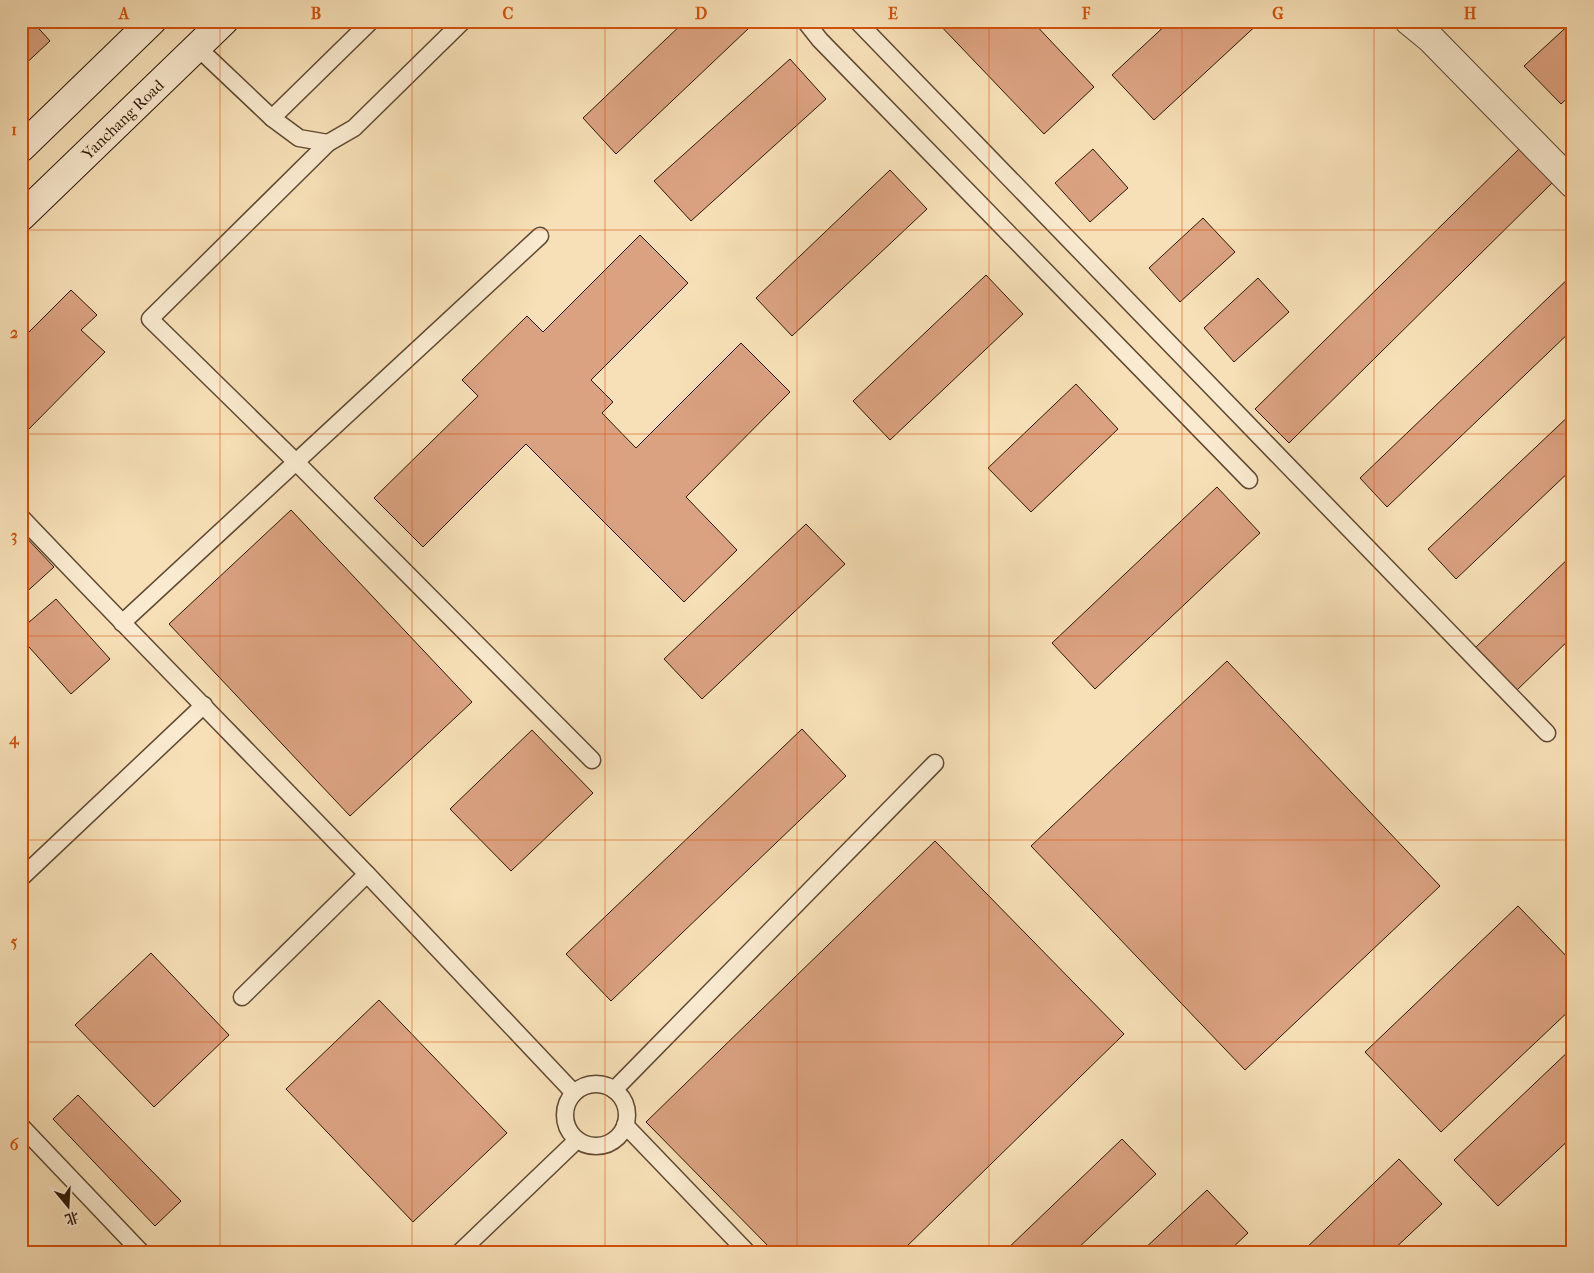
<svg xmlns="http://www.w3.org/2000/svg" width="1594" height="1273" viewBox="0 0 1594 1273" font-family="'IM FELL French Canon','Noto Serif SC',serif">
  <rect width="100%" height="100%" fill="#f7e0b7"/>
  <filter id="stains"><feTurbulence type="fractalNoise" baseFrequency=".004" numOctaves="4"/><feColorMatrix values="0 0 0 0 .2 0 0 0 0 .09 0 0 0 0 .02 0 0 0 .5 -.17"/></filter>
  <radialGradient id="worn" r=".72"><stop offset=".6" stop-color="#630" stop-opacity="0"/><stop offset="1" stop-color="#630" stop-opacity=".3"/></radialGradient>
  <g fill="#dba281" stroke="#2c1705">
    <path d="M 21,21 L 32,21 L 50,41 L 21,68 Z"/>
    <path d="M 685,21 L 743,21 L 749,28 L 616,154 L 583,118 Z"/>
    <path d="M 936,21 L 1032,21 L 1094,87 L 1044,134 Z"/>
    <path d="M 1170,21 L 1261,21 L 1154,120 L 1112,75 Z"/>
    <path d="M 1573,21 L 1573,93 L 1561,104 L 1524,66 Z"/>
    <path d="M 790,59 L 826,99 L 691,221 L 654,181 Z"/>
    <path d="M 1093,149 L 1128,188 L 1090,222 L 1055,183 Z"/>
    <path d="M 1519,149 L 1553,182 L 1289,443 L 1255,409 Z"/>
    <path d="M 890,170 L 927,209 L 792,336 L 756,298 Z"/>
    <path d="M 1203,218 L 1235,252 L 1180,302 L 1149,268 Z"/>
    <path d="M 640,235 L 688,283 L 591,380 L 613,402 L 602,413 L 636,448 L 741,343 L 790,392 L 686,497 L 737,550 L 684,602 L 526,444 L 423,547 L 374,498 L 478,396 L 462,380 L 527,316 L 543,332 Z"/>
    <path d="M 1573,274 L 1573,329 L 1387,507 L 1360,478 Z"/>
    <path d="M 986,275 L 1023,314 L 890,440 L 853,401 Z"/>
    <path d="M 1258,278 L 1289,312 L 1234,362 L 1204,328 Z"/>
    <path d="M 71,290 L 97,315 L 81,330 L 105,352 L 21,437 L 21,340 Z"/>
    <path d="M 1076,384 L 1118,429 L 1031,512 L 988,468 Z"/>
    <path d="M 1573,412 L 1573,468 L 1456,579 L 1428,549 Z"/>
    <path d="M 1217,487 L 1260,533 L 1095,689 L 1052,643 Z"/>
    <path d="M 291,510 L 472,702 L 350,816 L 169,624 Z"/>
    <path d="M 806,524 L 845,564 L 702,699 L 664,659 Z"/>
    <path d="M 21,532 L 54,567 L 21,597 Z"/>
    <path d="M 1573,554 L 1573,636 L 1517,690 L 1476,647 Z"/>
    <path d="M 56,599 L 110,659 L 71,694 L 21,638 L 21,629 Z"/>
    <path d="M 1227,661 L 1440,886 L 1245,1070 L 1031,846 Z"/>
    <path d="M 802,729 L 846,776 L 611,1001 L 566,954 Z"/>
    <path d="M 532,730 L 593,793 L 511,871 L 450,809 Z"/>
    <path d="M 935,841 L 1124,1034 L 901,1252 L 774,1252 L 646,1122 Z"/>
    <path d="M 1518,906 L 1573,963 L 1573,1007 L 1441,1132 L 1365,1052 Z"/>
    <path d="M 151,953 L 229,1035 L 154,1107 L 75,1025 Z"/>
    <path d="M 379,1000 L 507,1133 L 413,1222 L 286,1089 Z"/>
    <path d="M 1573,1047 L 1573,1136 L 1498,1206 L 1454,1160 Z"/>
    <path d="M 78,1095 L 181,1201 L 155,1226 L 53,1119 Z"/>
    <path d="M 1122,1139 L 1156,1174 L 1074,1252 L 1004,1252 Z"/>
    <path d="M 1399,1159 L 1442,1204 L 1391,1252 L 1302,1252 Z"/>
    <path d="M 1207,1190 L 1248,1233 L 1228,1252 L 1141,1252 Z"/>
  </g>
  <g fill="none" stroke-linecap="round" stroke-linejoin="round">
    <defs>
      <g id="lane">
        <path d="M 805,21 L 820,40 L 1249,480"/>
        <path d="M 857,21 L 1547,733"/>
        <path d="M 197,47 L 272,118 L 371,21"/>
        <path d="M 272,118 L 299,138 L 328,143 L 354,128 L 463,21"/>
        <path d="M 328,143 L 150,319 L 296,462 L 592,760"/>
        <path d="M 21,517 C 135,637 252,755 367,874"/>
        <path d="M 122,623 L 540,236"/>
        <path d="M 21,878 L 204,705"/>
        <path d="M 242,997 L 367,874 L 574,1093"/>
        <circle cx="596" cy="1115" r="31"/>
        <path d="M 614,1090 L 935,763"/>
        <path d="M 625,1125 L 747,1252"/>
        <path d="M 21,1126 L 141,1252"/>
        <path d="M 460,1252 L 577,1140"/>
      </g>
      <path id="street" d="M 1409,21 L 1431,39 L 1573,184"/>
      <g id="secondary">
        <path d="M 21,148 L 152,21"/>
        <path id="s1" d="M 21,217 L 224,21"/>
      </g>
    </defs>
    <use href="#lane" stroke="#5f4932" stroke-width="19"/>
    <use href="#street" stroke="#5f4932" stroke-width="30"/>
    <use href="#secondary" stroke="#2c1705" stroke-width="30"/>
    <use href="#lane" stroke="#faebd0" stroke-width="16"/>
    <use href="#street" stroke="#faebd0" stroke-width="28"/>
    <use href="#secondary" stroke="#faebd0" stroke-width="28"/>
  </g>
  <path fill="none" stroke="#d5520b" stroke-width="1" stroke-opacity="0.55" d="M 220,21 L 220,1252M 412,21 L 412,1252M 605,21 L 605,1252M 797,21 L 797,1252M 989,21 L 989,1252M 1182,21 L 1182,1252M 1374,21 L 1374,1252M 21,230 L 1573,230M 21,434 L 1573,434M 21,636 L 1573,636M 21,840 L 1573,840M 21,1042 L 1573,1042"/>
  <g text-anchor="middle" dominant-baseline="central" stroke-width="5" stroke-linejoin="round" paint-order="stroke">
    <g font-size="16" fill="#2c1705" stroke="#faebd0">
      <text stroke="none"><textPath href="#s1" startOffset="141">Yanchang Road</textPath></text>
    </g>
  </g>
  <rect width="1594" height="1273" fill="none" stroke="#f7e0b7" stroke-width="55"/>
  <g transform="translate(68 1206) rotate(162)" stroke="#faebd0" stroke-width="4" paint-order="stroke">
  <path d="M0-4L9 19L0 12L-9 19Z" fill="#2c1705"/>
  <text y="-8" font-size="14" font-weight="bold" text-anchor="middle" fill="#2c1705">北</text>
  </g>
  <rect x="28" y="28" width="1538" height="1218" fill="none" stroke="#d5520b" stroke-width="2"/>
  <g font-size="16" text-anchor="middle" font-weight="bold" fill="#d5520b">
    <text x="124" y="19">A</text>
    <text x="316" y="19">B</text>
    <text x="508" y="19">C</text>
    <text x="701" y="19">D</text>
    <text x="893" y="19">E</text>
    <text x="1086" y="19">F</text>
    <text x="1278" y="19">G</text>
    <text x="1470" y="19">H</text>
    <text x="14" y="135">1</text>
    <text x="14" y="338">2</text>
    <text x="14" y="541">3</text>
    <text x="14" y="744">4</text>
    <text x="14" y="947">5</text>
    <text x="14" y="1150">6</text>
  </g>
  <rect width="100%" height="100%" filter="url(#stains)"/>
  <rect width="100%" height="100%" fill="url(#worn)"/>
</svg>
